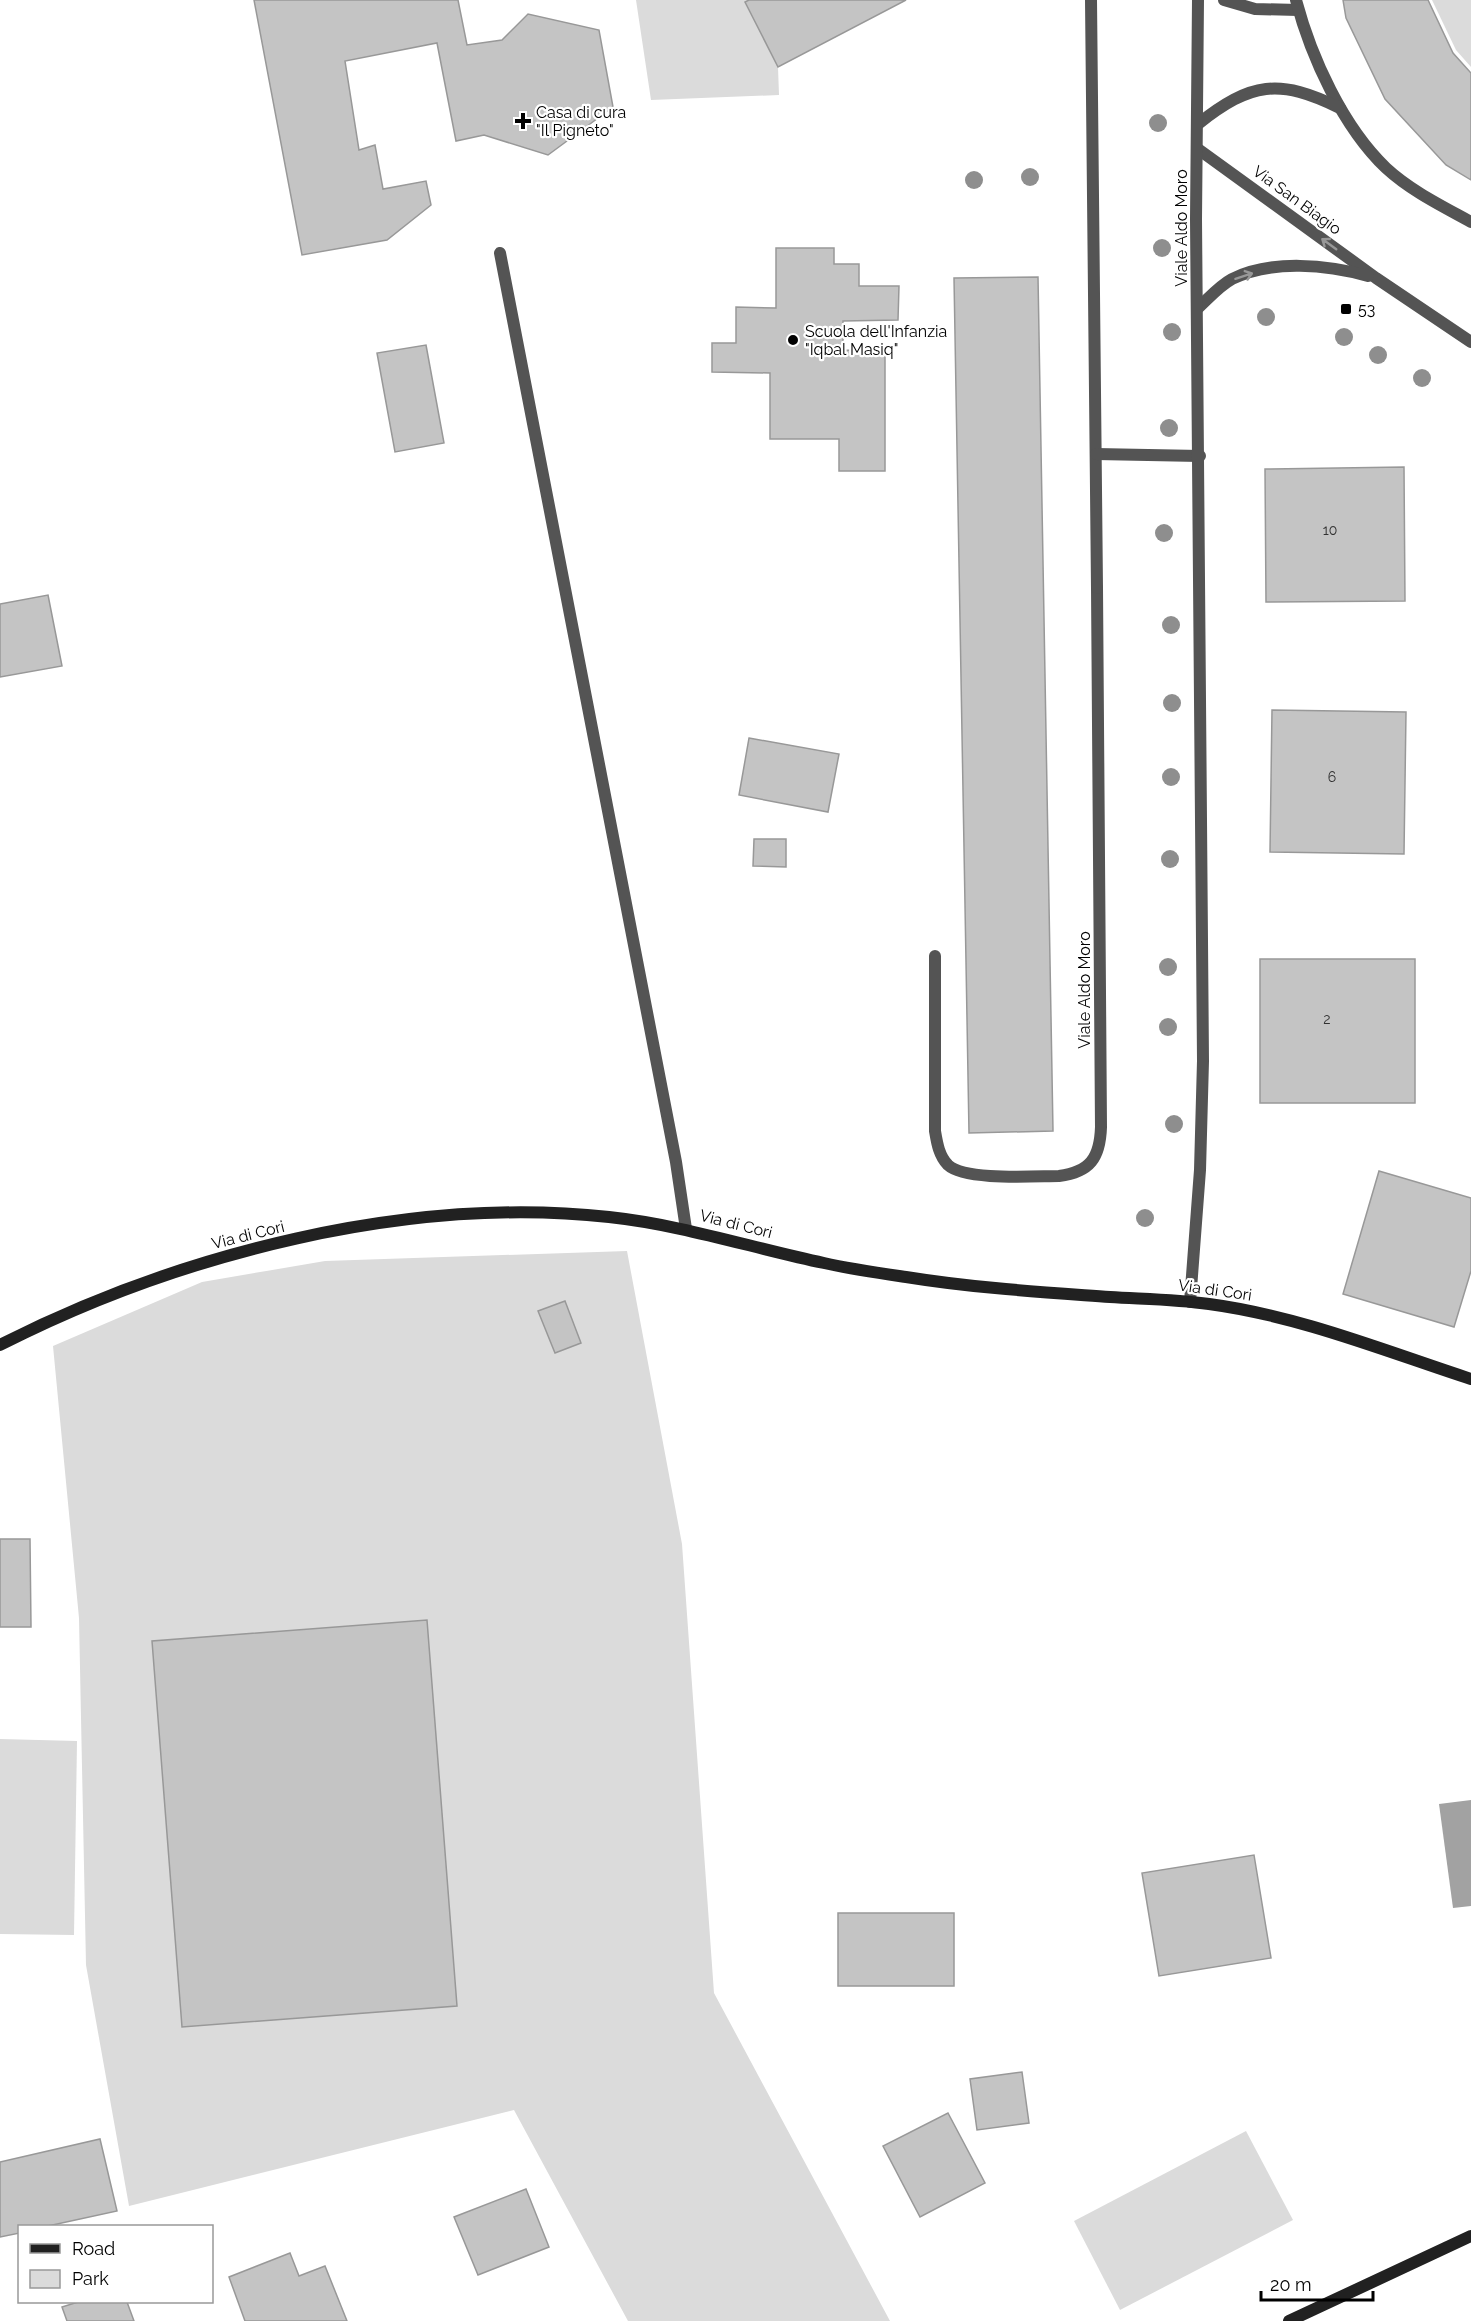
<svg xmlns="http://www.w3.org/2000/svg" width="1471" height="2321" viewBox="0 0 1471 2321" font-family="Raleway,sans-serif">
  <rect width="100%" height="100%" fill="#fff"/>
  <g fill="#dbdbdb">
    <path d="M 636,0 L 749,0 L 745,3 L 778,67 L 779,95 L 651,100 Z"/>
    <path d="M 1432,0 L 1471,0 L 1471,67 L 1456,50 Z"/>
    <path d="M 627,1251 L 682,1544 L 714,1993 L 890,2321 L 628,2321 L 514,2110 L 129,2206 L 86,1965 L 79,1618 L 53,1346 L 202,1282 L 325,1261 Z"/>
    <path d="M 0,1739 L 77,1741 L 74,1935 L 0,1934 Z"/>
    <path d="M 1246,2131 L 1293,2220 L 1120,2310 L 1074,2221 Z"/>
  </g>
  <path fill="#a2a2a2" d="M 1471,1800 L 1471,1906 L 1453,1908 L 1439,1804 Z"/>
  <g fill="#c4c4c4" stroke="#989898" stroke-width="1.5">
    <path d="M 254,0 L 458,0 L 467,45 L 502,40 L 528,14 L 599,30 L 613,107 L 548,155 L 484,135 L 456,141 L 437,43 L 345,61 L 359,150 L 375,145 L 383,189 L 426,181 L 431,205 L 387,240 L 302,255 Z"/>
    <path d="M 749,0 L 906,0 L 778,67 L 745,2 Z"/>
    <path d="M 1343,0 L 1428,0 L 1453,53 L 1471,73 L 1471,180 L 1446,165 L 1385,99 L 1346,18 Z"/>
    <path d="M 776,248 L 834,248 L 834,264 L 859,264 L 859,286 L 899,286 L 898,320 L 843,321 L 843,350 L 885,351 L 885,471 L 839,471 L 839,439 L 770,439 L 770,373 L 712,372 L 712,343 L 736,343 L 736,307 L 776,308 Z"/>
    <path d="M 1038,277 L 1053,1131 L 969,1133 L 954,278 Z"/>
    <path d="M 426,345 L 444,443 L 395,452 L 377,353 Z"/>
    <path d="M 1404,467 L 1405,601 L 1266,602 L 1265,469 Z"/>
    <path d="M 48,595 L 62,666 L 0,677 L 0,604 Z"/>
    <path d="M 1272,710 L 1406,712 L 1404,854 L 1270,852 Z"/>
    <path d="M 749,738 L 839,754 L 828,812 L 739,795 Z"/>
    <path d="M 754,839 L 786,839 L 786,867 L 753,866 Z"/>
    <rect x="1260" y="959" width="155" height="144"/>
    <path d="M 1379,1171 L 1471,1198 L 1471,1271 L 1454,1327 L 1343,1294 Z"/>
    <path d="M 565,1301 L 581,1343 L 555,1353 L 538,1311 Z"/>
    <path d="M 0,1539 L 30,1539 L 31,1627 L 0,1627 Z"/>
    <path d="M 427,1620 L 457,2006 L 182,2027 L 152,1641 Z"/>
    <path d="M 1254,1855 L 1271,1958 L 1159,1976 L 1142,1873 Z"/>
    <rect x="838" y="1913" width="116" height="73"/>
    <path d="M 1022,2072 L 1029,2123 L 977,2130 L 970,2079 Z"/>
    <path d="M 948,2113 L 985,2183 L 920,2217 L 883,2146 Z"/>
    <path d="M 100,2139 L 117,2211 L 48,2226 L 20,2226 L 20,2233 L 0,2237 L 0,2162 Z"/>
    <path d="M 526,2189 L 549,2247 L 478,2275 L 454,2217 Z"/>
    <path d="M 290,2253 L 299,2276 L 325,2266 L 347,2321 L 245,2321 L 229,2277 Z"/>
    <path d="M 78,2302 L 127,2302 L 134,2321 L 67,2321 L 62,2307 Z"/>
  </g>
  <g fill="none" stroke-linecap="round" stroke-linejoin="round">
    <g stroke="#545454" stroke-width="12">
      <path d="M 500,253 L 676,1162 L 686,1229"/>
      <path d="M 935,956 L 935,1131 C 937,1143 939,1156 948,1165 C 965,1181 1035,1176 1059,1176 C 1090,1172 1100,1158 1101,1127 L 1097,588"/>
    </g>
    <g stroke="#545454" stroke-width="12">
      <path d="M 1091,0 L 1097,588"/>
      <path d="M 1224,0 L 1255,9 L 1298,10"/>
      <path d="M 1296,0 C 1311,57 1343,127 1386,168 C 1411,191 1442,206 1471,222"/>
      <path d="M 1198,124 C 1251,82 1279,78 1340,108"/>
      <path d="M 1198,149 L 1376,278 L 1471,342"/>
      <path d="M 1197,309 C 1208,299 1219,286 1232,279 C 1272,259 1328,265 1368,276"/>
      <path d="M 1096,454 L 1200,456"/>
    </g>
    <path stroke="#545454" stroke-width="12" d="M 1190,1302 L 1200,1170 L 1203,1061 L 1196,219 L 1198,0"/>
    <g stroke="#212121" stroke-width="12">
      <path d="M 0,1345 C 179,1254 407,1195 609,1217 C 683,1225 752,1248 824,1263 C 851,1269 879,1273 906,1277 C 974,1288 1042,1292 1110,1297 C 1143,1299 1176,1299 1209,1304 C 1299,1316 1385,1351 1471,1379"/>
      <path d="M 1289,2321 L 1471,2236"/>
    </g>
  </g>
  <g fill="#8e8e8e">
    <circle cx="1158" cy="123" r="9"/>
    <circle cx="1030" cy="177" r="9"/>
    <circle cx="974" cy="180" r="9"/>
    <circle cx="1162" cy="248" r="9"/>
    <circle cx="1266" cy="317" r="9"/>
    <circle cx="1172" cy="332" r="9"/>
    <circle cx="1344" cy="337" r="9"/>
    <circle cx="1378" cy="355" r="9"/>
    <circle cx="1422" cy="378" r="9"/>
    <circle cx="1169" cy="428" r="9"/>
    <circle cx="1164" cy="533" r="9"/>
    <circle cx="1171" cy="625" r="9"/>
    <circle cx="1172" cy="703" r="9"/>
    <circle cx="1171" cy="777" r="9"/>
    <circle cx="1170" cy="859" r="9"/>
    <circle cx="1168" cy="967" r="9"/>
    <circle cx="1168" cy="1027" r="9"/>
    <circle cx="1174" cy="1124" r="9"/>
    <circle cx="1145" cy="1218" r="9"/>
  </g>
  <defs><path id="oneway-shaft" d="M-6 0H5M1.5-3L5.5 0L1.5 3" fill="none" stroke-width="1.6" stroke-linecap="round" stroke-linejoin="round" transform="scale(1.5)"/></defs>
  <g stroke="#989898">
    <use href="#oneway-shaft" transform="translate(1329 244) rotate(-144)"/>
    <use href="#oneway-shaft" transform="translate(1244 276) rotate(-18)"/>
  </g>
  <g fill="#000" stroke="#fff" stroke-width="2">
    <path d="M520 112h6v6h6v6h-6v6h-6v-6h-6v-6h6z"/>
    <rect x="1340" y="303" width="12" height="12" rx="3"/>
    <circle cx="793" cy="340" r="6"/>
  </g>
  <g text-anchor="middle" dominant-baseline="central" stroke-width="4.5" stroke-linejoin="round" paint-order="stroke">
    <g font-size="14" fill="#313131">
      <text x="1330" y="530">10</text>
      <text x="1332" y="777">6</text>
      <text x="1327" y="1019">2</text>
    </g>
    <g font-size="16" fill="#000" stroke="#fff" text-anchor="start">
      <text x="536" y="112">Casa di cura<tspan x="536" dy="18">"Il Pigneto"</tspan></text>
      <text x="1358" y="309">53</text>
      <text x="805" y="331">Scuola dell'Infanzia<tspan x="805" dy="18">"Iqbal Masiq"</tspan></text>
    </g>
    <g font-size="16" fill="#000" stroke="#fff">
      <text transform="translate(1297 200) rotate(36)">Via San Biagio</text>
      <text transform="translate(1181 228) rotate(-90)">Viale Aldo Moro</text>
      <text transform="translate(1084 990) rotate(-90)">Viale Aldo Moro</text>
      <text transform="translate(736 1224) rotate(14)">Via di Cori</text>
      <text transform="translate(248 1235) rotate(-14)">Via di Cori</text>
      <text transform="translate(1215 1290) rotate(8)">Via di Cori</text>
    </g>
  </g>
  <rect x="18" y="2225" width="195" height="78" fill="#ffffff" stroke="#999999" stroke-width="1.5"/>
  <rect x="30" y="2244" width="30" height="9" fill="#212121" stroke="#999999" stroke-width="1.5"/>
  <text x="72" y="2255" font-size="18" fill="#000000">Road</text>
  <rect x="30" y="2270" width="30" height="18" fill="#dbdbdb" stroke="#999999" stroke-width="1.5"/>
  <text x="72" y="2285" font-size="18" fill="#000000">Park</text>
  <path d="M1261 2291v9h112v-9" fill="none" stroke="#000000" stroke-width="3"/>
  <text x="1270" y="2291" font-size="18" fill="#000000" stroke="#ffffff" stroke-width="4.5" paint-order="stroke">20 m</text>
</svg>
